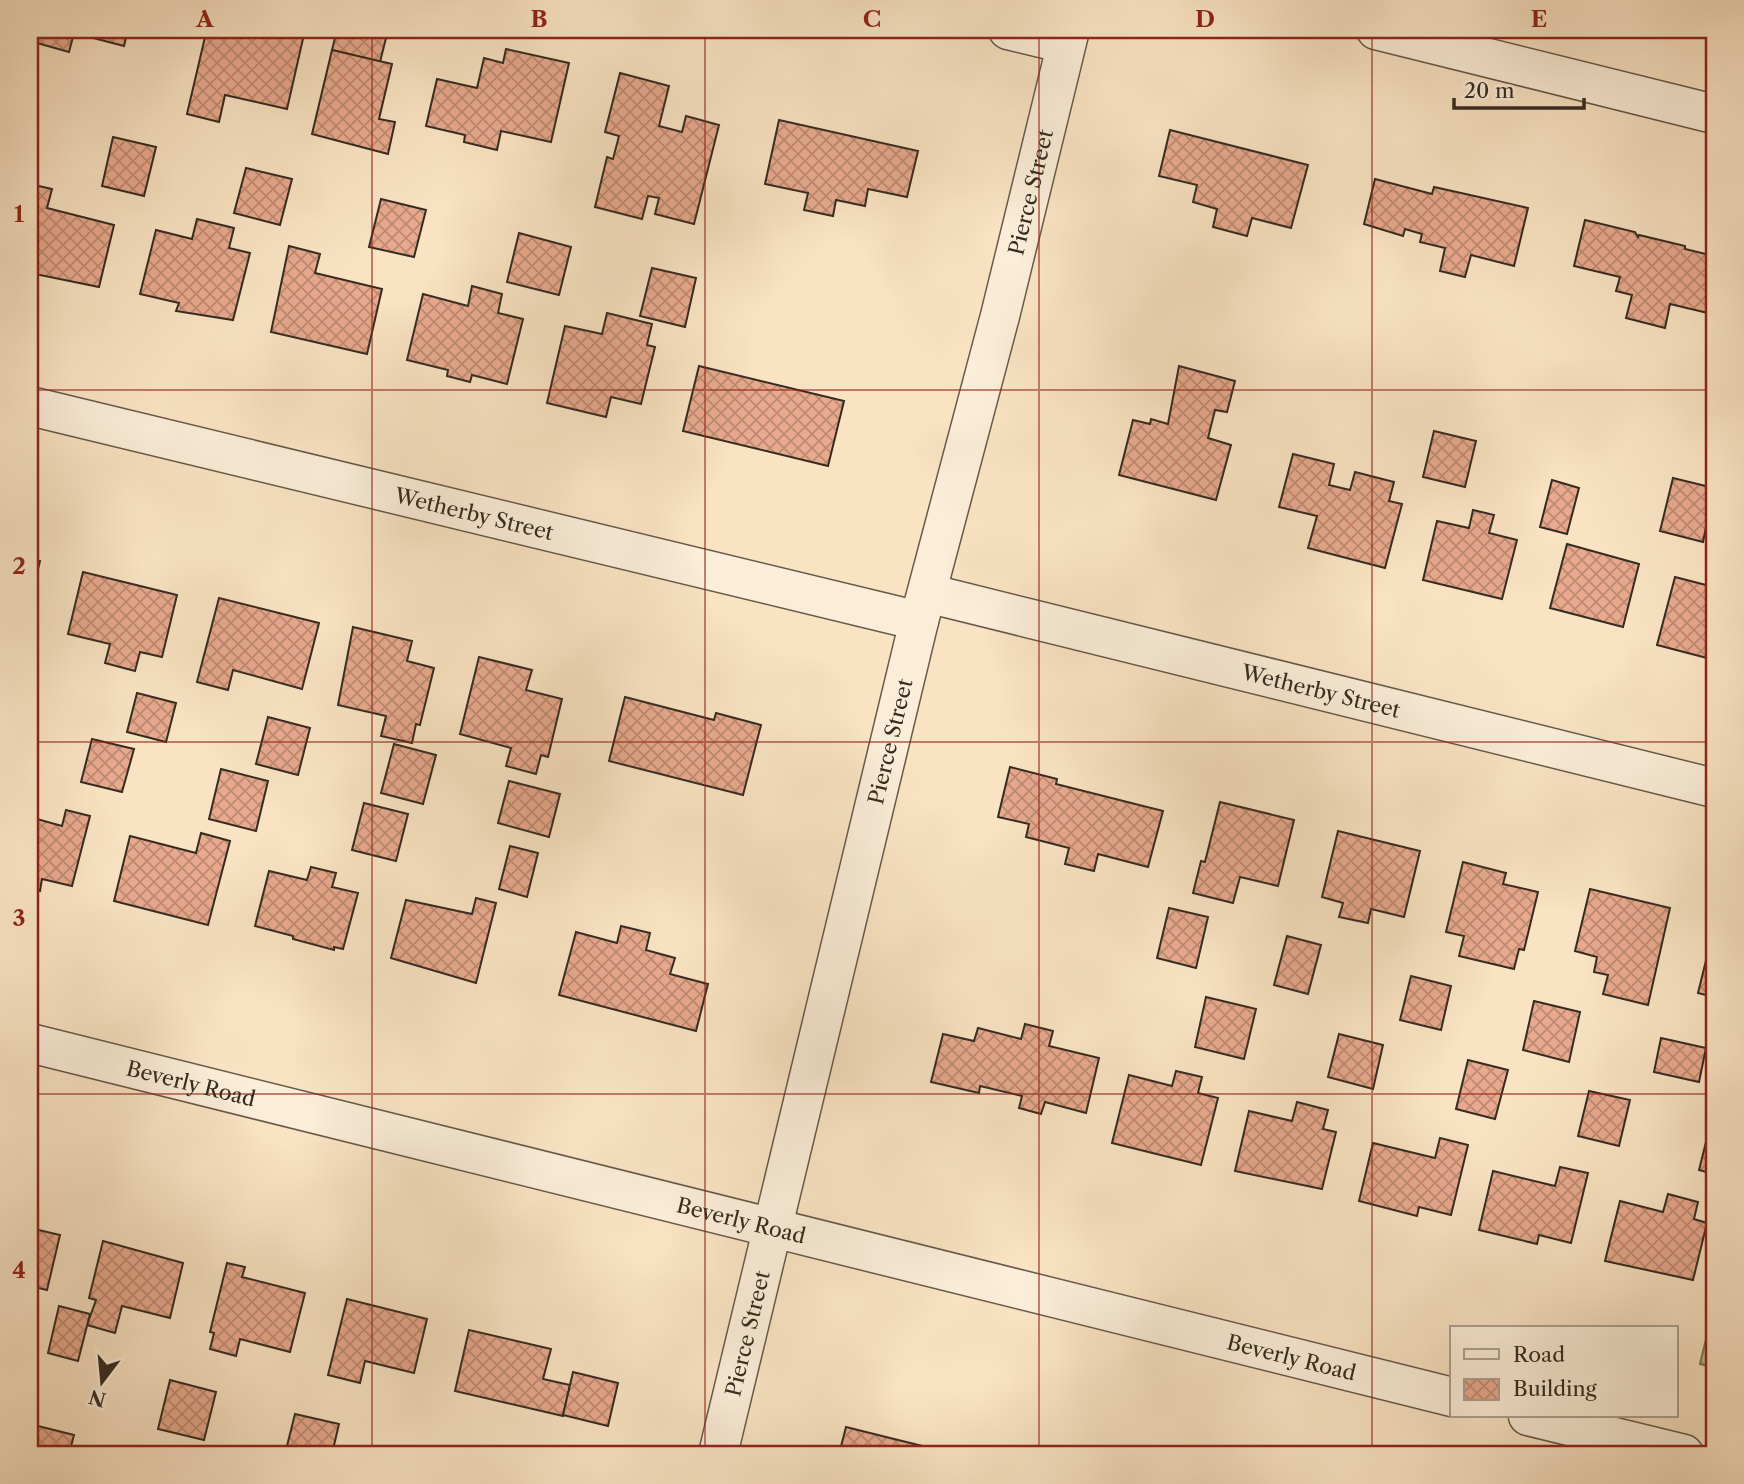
<svg xmlns="http://www.w3.org/2000/svg" width="1744" height="1484" viewBox="0 0 1744 1484" font-family="'Libre Caslon Text',serif">
  <defs>
    <pattern id="cemetery-stones" width="16" height="16" patternUnits="userSpaceOnUse" patternTransform="scale(1.75)"><rect width="16" height="16" fill="#bfc393"/><path d="M2 7V4a2 2 0 0 1 4 0v3zM10 15v-3a2 2 0 0 1 4 0v3z" fill="#9c9f78"/></pattern>
    <pattern id="building-cross-hatch" width="8" height="8" patternUnits="userSpaceOnUse" patternTransform="scale(1.75)"><rect width="8" height="8" fill="#e8a98d"/><path d="M0 0l8 8M0 8l8-8" fill="none" stroke="#bd8a73"/></pattern>
  </defs>
  <rect width="100%" height="100%" fill="#f9e3c3"/>
  <filter id="stains"><feTurbulence type="fractalNoise" baseFrequency=".00286" numOctaves="4"/><feColorMatrix values="0 0 0 0 .2 0 0 0 0 .09 0 0 0 0 .02 0 0 0 .5 -.17"/></filter>
  <radialGradient id="worn" r=".72"><stop offset=".6" stop-color="#630" stop-opacity="0"/><stop offset="1" stop-color="#630" stop-opacity=".3"/></radialGradient>
  <path fill="url(#cemetery-stones)" stroke="#7a785a" stroke-width="2" d="M 1714,1306 L 1714,1368 L 1700,1364 Z"/>
  <g fill="url(#building-cross-hatch)" stroke="#352c20" stroke-width="2">
    <path d="M 30,30 L 128,30 L 124,46 L 74,33 L 69,52 L 37,43 L 38,35 L 30,33 Z"/>
    <path d="M 193,30 L 305,30 L 287,109 L 225,95 L 219,122 L 187,114 L 205,37 L 192,34 Z"/>
    <path d="M 337,30 L 388,30 L 380,62 L 332,50 Z"/>
    <path d="M 506,49 L 569,63 L 551,142 L 501,131 L 497,150 L 464,142 L 465,135 L 426,126 L 437,79 L 477,88 L 484,58 L 503,63 Z"/>
    <path d="M 332,50 L 392,64 L 379,119 L 395,122 L 388,154 L 312,134 Z"/>
    <path d="M 620,73 L 669,86 L 659,126 L 682,132 L 686,116 L 719,125 L 694,224 L 655,214 L 659,198 L 648,196 L 642,219 L 595,207 L 607,157 L 613,159 L 619,136 L 605,132 Z"/>
    <path d="M 779,120 L 918,151 L 907,197 L 868,189 L 865,206 L 836,200 L 833,216 L 804,210 L 808,193 L 765,184 Z"/>
    <path d="M 1170,130 L 1308,165 L 1291,228 L 1252,218 L 1247,236 L 1213,227 L 1217,209 L 1193,202 L 1197,185 L 1159,176 Z"/>
    <path d="M 113,137 L 156,147 L 144,196 L 102,186 Z"/>
    <path d="M 246,168 L 292,179 L 280,225 L 234,213 Z"/>
    <path d="M 1375,179 L 1432,194 L 1434,187 L 1528,208 L 1514,266 L 1471,255 L 1465,277 L 1440,271 L 1445,248 L 1420,242 L 1422,234 L 1405,229 L 1403,236 L 1364,224 Z"/>
    <path d="M 30,184 L 52,189 L 47,208 L 114,225 L 99,287 L 30,273 Z"/>
    <path d="M 381,199 L 426,210 L 414,257 L 369,247 Z"/>
    <path d="M 197,219 L 234,228 L 229,248 L 250,253 L 233,320 L 176,311 L 179,303 L 140,294 L 156,230 L 192,239 Z"/>
    <path d="M 1585,220 L 1635,232 L 1638,237 L 1639,235 L 1685,246 L 1685,249 L 1714,256 L 1712,314 L 1670,304 L 1665,328 L 1626,318 L 1632,295 L 1616,291 L 1620,277 L 1574,266 Z"/>
    <path d="M 519,233 L 571,247 L 559,295 L 507,282 Z"/>
    <path d="M 289,246 L 320,254 L 315,273 L 382,289 L 367,354 L 271,332 Z"/>
    <path d="M 652,268 L 696,278 L 685,327 L 640,316 Z"/>
    <path d="M 472,286 L 502,294 L 498,313 L 523,319 L 507,384 L 472,375 L 470,382 L 447,376 L 448,370 L 407,360 L 423,294 L 468,306 Z"/>
    <path d="M 607,313 L 652,324 L 647,345 L 655,347 L 641,404 L 611,397 L 606,417 L 547,403 L 565,326 L 602,334 Z"/>
    <path d="M 699,366 L 844,401 L 828,466 L 683,431 Z"/>
    <path d="M 1179,366 L 1235,381 L 1227,412 L 1215,410 L 1208,438 L 1231,445 L 1216,500 L 1119,475 L 1133,420 L 1150,424 L 1151,419 L 1168,424 Z"/>
    <path d="M 1434,431 L 1476,441 L 1465,487 L 1423,477 Z"/>
    <path d="M 1293,454 L 1334,464 L 1329,485 L 1350,490 L 1355,472 L 1394,482 L 1389,501 L 1402,504 L 1385,568 L 1308,548 L 1317,516 L 1279,507 Z"/>
    <path d="M 1673,478 L 1714,488 L 1703,542 L 1660,531 Z"/>
    <path d="M 1552,480 L 1579,488 L 1567,534 L 1540,527 Z"/>
    <path d="M 1473,510 L 1494,515 L 1489,533 L 1517,540 L 1502,599 L 1423,580 L 1437,521 L 1469,528 Z"/>
    <path d="M 1567,544 L 1639,564 L 1623,627 L 1550,608 Z"/>
    <path d="M 30,559 L 40,561 L 30,602 Z"/>
    <path d="M 1711,568 L 1714,569 L 1714,649 L 1710,648 L 1707,658 L 1657,645 L 1675,577 L 1706,585 Z"/>
    <path d="M 83,572 L 177,595 L 162,657 L 140,652 L 135,671 L 105,663 L 110,644 L 68,634 Z"/>
    <path d="M 219,598 L 319,623 L 302,689 L 233,670 L 228,690 L 197,682 Z"/>
    <path d="M 353,627 L 412,641 L 407,661 L 434,668 L 420,725 L 416,724 L 412,743 L 381,736 L 386,716 L 338,705 Z"/>
    <path d="M 479,657 L 532,670 L 526,690 L 562,699 L 548,757 L 541,755 L 536,774 L 506,766 L 511,748 L 460,734 Z"/>
    <path d="M 30,662 L 38,664 L 30,697 Z"/>
    <path d="M 137,693 L 176,703 L 166,742 L 127,732 Z"/>
    <path d="M 625,697 L 714,720 L 716,713 L 761,725 L 743,795 L 609,761 Z"/>
    <path d="M 268,717 L 310,728 L 298,775 L 256,764 Z"/>
    <path d="M 92,739 L 134,749 L 122,792 L 81,782 Z"/>
    <path d="M 394,744 L 436,755 L 423,804 L 381,793 Z"/>
    <path d="M 1010,767 L 1057,779 L 1056,784 L 1163,811 L 1148,867 L 1098,854 L 1094,871 L 1065,864 L 1069,848 L 1026,837 L 1029,824 L 998,817 Z"/>
    <path d="M 221,769 L 268,781 L 256,831 L 209,819 Z"/>
    <path d="M 509,781 L 560,794 L 549,837 L 498,823 Z"/>
    <path d="M 1220,802 L 1294,820 L 1278,886 L 1240,877 L 1233,903 L 1193,893 L 1201,861 L 1205,862 Z"/>
    <path d="M 364,803 L 408,814 L 396,861 L 352,850 Z"/>
    <path d="M 66,810 L 90,816 L 72,886 L 42,879 L 40,891 L 30,888 L 30,817 L 62,826 Z"/>
    <path d="M 1338,831 L 1420,851 L 1404,917 L 1371,909 L 1368,923 L 1339,917 L 1343,903 L 1322,897 Z"/>
    <path d="M 201,833 L 230,841 L 208,925 L 114,901 L 130,836 L 196,853 Z"/>
    <path d="M 510,846 L 538,853 L 527,897 L 499,889 Z"/>
    <path d="M 1463,862 L 1506,873 L 1503,884 L 1538,892 L 1524,950 L 1519,949 L 1514,969 L 1459,956 L 1464,936 L 1446,932 Z"/>
    <path d="M 311,867 L 336,873 L 332,887 L 358,893 L 343,949 L 334,947 L 334,950 L 293,939 L 293,936 L 255,926 L 269,871 L 307,880 Z"/>
    <path d="M 1590,889 L 1670,908 L 1648,1005 L 1603,994 L 1608,975 L 1594,972 L 1597,957 L 1575,951 Z"/>
    <path d="M 476,898 L 496,903 L 476,983 L 391,958 L 406,900 L 472,914 Z"/>
    <path d="M 1169,908 L 1208,917 L 1196,968 L 1157,958 Z"/>
    <path d="M 621,926 L 650,933 L 646,950 L 675,958 L 670,974 L 708,984 L 696,1031 L 559,995 L 576,932 L 617,943 Z"/>
    <path d="M 1287,936 L 1321,945 L 1308,994 L 1274,985 Z"/>
    <path d="M 1712,936 L 1714,936 L 1714,1014 L 1710,1013 L 1714,997 L 1698,993 Z"/>
    <path d="M 1411,976 L 1451,986 L 1441,1030 L 1400,1020 Z"/>
    <path d="M 1206,997 L 1256,1009 L 1244,1059 L 1195,1047 Z"/>
    <path d="M 1534,1001 L 1580,1012 L 1569,1062 L 1523,1050 Z"/>
    <path d="M 1025,1024 L 1053,1031 L 1049,1046 L 1099,1058 L 1086,1113 L 1045,1102 L 1041,1114 L 1019,1108 L 1022,1096 L 980,1086 L 979,1093 L 931,1082 L 943,1034 L 974,1041 L 978,1028 L 1021,1039 Z"/>
    <path d="M 1339,1034 L 1383,1045 L 1373,1089 L 1328,1077 Z"/>
    <path d="M 1661,1038 L 1706,1048 L 1699,1082 L 1654,1072 Z"/>
    <path d="M 1468,1060 L 1508,1070 L 1495,1119 L 1456,1109 Z"/>
    <path d="M 1176,1071 L 1202,1077 L 1198,1093 L 1218,1098 L 1201,1165 L 1112,1143 L 1129,1075 L 1172,1086 Z"/>
    <path d="M 1589,1091 L 1630,1100 L 1619,1146 L 1578,1136 Z"/>
    <path d="M 1297,1102 L 1328,1110 L 1323,1129 L 1336,1132 L 1322,1189 L 1235,1171 L 1249,1111 L 1292,1121 Z"/>
    <path d="M 1711,1122 L 1714,1123 L 1714,1174 L 1699,1170 Z"/>
    <path d="M 1440,1138 L 1468,1145 L 1451,1215 L 1419,1207 L 1417,1216 L 1359,1201 L 1373,1143 L 1435,1158 Z"/>
    <path d="M 1560,1167 L 1588,1173 L 1571,1243 L 1539,1235 L 1537,1244 L 1479,1230 L 1493,1171 L 1555,1186 Z"/>
    <path d="M 1668,1194 L 1698,1202 L 1694,1219 L 1707,1223 L 1693,1280 L 1605,1261 L 1620,1201 L 1663,1212 Z"/>
    <path d="M 30,1228 L 60,1235 L 47,1290 L 30,1286 Z"/>
    <path d="M 103,1241 L 183,1263 L 170,1318 L 122,1306 L 115,1333 L 87,1325 L 96,1300 L 89,1298 Z"/>
    <path d="M 227,1263 L 245,1267 L 242,1277 L 305,1293 L 290,1352 L 240,1339 L 236,1356 L 210,1349 L 214,1333 L 210,1332 Z"/>
    <path d="M 347,1299 L 427,1319 L 414,1373 L 365,1361 L 360,1383 L 328,1375 Z"/>
    <path d="M 59,1306 L 90,1314 L 78,1361 L 48,1353 Z"/>
    <path d="M 469,1330 L 551,1349 L 543,1379 L 570,1385 L 563,1416 L 455,1391 Z"/>
    <path d="M 573,1372 L 618,1383 L 608,1426 L 563,1415 Z"/>
    <path d="M 170,1380 L 216,1392 L 204,1440 L 158,1429 Z"/>
    <path d="M 295,1414 L 339,1424 L 332,1454 L 285,1454 Z"/>
    <path d="M 30,1424 L 74,1435 L 69,1454 L 30,1454 Z"/>
    <path d="M 846,1427 L 890,1438 L 955,1454 L 839,1454 Z"/>
  </g>
  <g fill="none" stroke-linecap="round" stroke-linejoin="round">
    <defs>
      <g id="minor">
        <path d="M 1008,30 L 1066,44"/>
        <path d="M 1376,30 L 1714,114"/>
        <path id="s1" d="M 30,406 L 919,621"/>
        <path id="s2" d="M 927,593 L 1714,788"/>
        <path id="s3" d="M 30,1043 L 1452,1397"/>
        <path d="M 1528,1416 L 1684,1454"/>
        <path id="s4" d="M 718,1454 L 919,621 L 1000,316 L 1070,30"/>
      </g>
    </defs>
    <use href="#minor" stroke="#665a49" stroke-width="41"/>
    <use href="#minor" stroke="#fbedd8" stroke-width="38"/>
  </g>
  <path fill="none" stroke="#8f2418" stroke-width="2" stroke-opacity="0.55" d="M 372,30 L 372,1454M 705,30 L 705,1454M 1039,30 L 1039,1454M 1372,30 L 1372,1454M 30,390 L 1714,390M 30,742 L 1714,742M 30,1094 L 1714,1094"/>
  <g text-anchor="middle" dominant-baseline="central" stroke-width="6" stroke-linejoin="round" paint-order="stroke">
    <g font-size="21" fill="#352c20" stroke="#fbedd8">
      <text stroke="none"><textPath href="#s4" startOffset="1300">Pierce Street</textPath></text>
      <text stroke="none"><textPath href="#s1" startOffset="457">Wetherby Street</textPath></text>
      <text stroke="none"><textPath href="#s2" startOffset="406">Wetherby Street</textPath></text>
      <text stroke="none"><textPath href="#s4" startOffset="733">Pierce Street</textPath></text>
      <text stroke="none"><textPath href="#s3" startOffset="166">Beverly Road</textPath></text>
      <text stroke="none"><textPath href="#s3" startOffset="733">Beverly Road</textPath></text>
      <text stroke="none"><textPath href="#s4" startOffset="124">Pierce Street</textPath></text>
      <text stroke="none"><textPath href="#s3" startOffset="1300">Beverly Road</textPath></text>
    </g>
  </g>
  <rect width="1744" height="1484" fill="none" stroke="#f9e3c3" stroke-width="77"/>
  <rect x="1450" y="1326" width="228" height="91" fill="#fbedd8" stroke="#aca08e" stroke-width="2"/>
  <rect x="1464" y="1349" width="35" height="10" fill="#fbedd8" stroke="#aca08e" stroke-width="2"/>
  <text x="1513" y="1362" font-size="21" fill="#352c20">Road</text>
  <rect x="1464" y="1379" width="35" height="21" fill="url(#building-cross-hatch)" stroke="#aca08e" stroke-width="2"/>
  <text x="1513" y="1396" font-size="21" fill="#352c20">Building</text>
  <g transform="translate(102 1382) rotate(196)" stroke="#fbedd8" stroke-width="5" paint-order="stroke">
  <path d="M0-5L12 26L0 18L-12 26Z" fill="#352c20"/>
  <text y="-10" font-size="19" font-weight="bold" text-anchor="middle" fill="#352c20">N</text>
  </g>
  <path d="M1454 98v10h130v-10" fill="none" stroke="#352c20" stroke-width="3.5"/>
  <text x="1464" y="98" font-size="21" fill="#352c20" stroke="#fbedd8" stroke-width="5" paint-order="stroke">20 m</text>
  <rect x="38" y="38" width="1668" height="1408" fill="none" stroke="#8f2418" stroke-width="2.5"/>
  <g font-size="23" text-anchor="middle" font-weight="bold" fill="#8f2418">
    <text x="205" y="27">A</text>
    <text x="539" y="27">B</text>
    <text x="872" y="27">C</text>
    <text x="1205" y="27">D</text>
    <text x="1539" y="27">E</text>
    <text x="19" y="222">1</text>
    <text x="19" y="574">2</text>
    <text x="19" y="926">3</text>
    <text x="19" y="1278">4</text>
  </g>
  <rect width="100%" height="100%" filter="url(#stains)"/>
  <rect width="100%" height="100%" fill="url(#worn)"/>
</svg>
